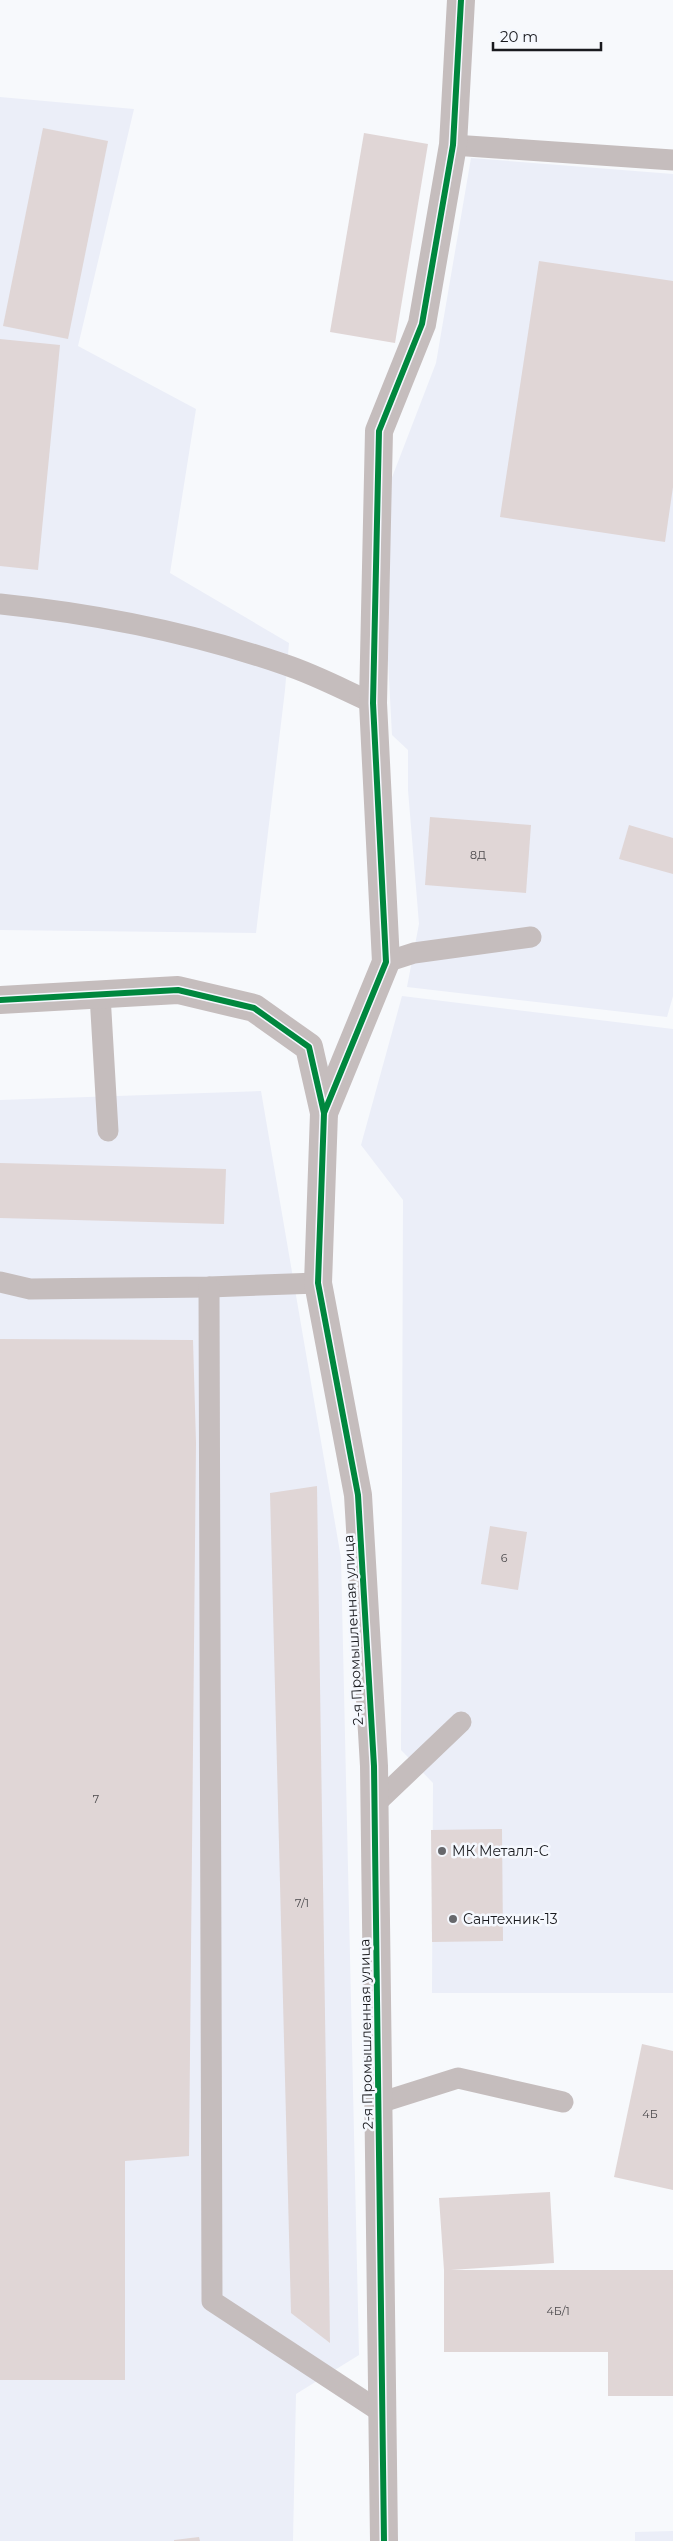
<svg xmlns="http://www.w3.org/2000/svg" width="673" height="2541" viewBox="0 0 673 2541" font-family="Montserrat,sans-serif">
  <rect width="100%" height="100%" fill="#f7f9fc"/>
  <g fill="#ebeef8">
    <path d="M 0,97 L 134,109 L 78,346 L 196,409 L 170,573 L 289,643 L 285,690 L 256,933 L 0,930 Z"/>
    <path d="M 471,158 L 673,174 L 673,996 L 667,1017 L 407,987 L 419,924 L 408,790 L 408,750 L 392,735 L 388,660 L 391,480 L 436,363 Z"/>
    <path d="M 402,996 L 673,1029 L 673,1993 L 432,1993 L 433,1783 L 401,1750 L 403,1200 L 361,1145 Z"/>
    <path d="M 261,1091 L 341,1558 L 359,2355 L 296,2394 L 293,2541 L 0,2541 L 0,1100 Z"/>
    <path d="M 673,2531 L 673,2541 L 635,2541 L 635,2532 Z"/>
  </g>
  <g fill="#e0d6d6">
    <path d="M 43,128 L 108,141 L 68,339 L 3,326 Z"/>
    <path d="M 364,133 L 428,144 L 395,343 L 330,332 Z"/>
    <path d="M 539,261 L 673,281 L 673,487 L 665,542 L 500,517 Z"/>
    <path d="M 0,339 L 60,345 L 38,570 L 0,566 Z"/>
    <path d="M 430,817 L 531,825 L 526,893 L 425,885 Z"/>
    <path d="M 629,825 L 673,838 L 673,874 L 619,859 Z"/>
    <path d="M 0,1163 L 226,1169 L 224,1224 L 0,1218 Z"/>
    <path d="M 0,1339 L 193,1340 L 196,1443 L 189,2156 L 125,2161 L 125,2380 L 0,2380 Z"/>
    <path d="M 317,1486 L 330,2343 L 291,2313 L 270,1493 Z"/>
    <path d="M 490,1526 L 527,1532 L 518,1590 L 481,1584 Z"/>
    <path d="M 502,1829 L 503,1941 L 432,1942 L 431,1830 Z"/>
    <path d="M 642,2044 L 673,2051 L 673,2190 L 614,2177 Z"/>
    <path d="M 550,2192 L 554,2263 L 451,2270 L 673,2270 L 673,2396 L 608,2396 L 608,2352 L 444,2352 L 444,2270 L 439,2198 Z"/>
    <path d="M 199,2537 L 200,2541 L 174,2541 L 174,2540 Z"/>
  </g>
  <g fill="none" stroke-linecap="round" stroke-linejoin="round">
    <g stroke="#c5bdbd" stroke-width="21">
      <path d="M 453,145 L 673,160"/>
      <path d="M 0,604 C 97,614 193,633 286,665 C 316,675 344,690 373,703"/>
      <path d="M 386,962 L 414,953 L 531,937"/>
      <path d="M 100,995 L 108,1131"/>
      <path d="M 0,1282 L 30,1289 L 209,1287 L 318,1283"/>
      <path d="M 209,1287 L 212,2301 L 384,2414"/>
      <path d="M 374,1805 L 461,1722"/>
      <path d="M 379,2103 L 458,2078 L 563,2102"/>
    </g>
    <g stroke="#c5bdbd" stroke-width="28">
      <path d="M 0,1000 L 178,990 L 254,1008 L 309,1047 L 324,1113 L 318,1283 L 358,1495 L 374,1766 L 384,2541"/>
      <path d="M 324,1113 L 386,962 L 373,703 L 379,431 L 422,324 L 453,145 L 461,0"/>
    </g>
    <defs>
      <g id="cycleway">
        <path d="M 0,1000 L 178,990 L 254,1008 L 309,1047 L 324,1113 L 318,1283 L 358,1495 L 374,1766 L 384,2541"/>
        <path d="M 324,1113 L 386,962 L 373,703 L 379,431 L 422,324 L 453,145 L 461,0"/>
      </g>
    </defs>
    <use href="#cycleway" stroke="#f5f8fe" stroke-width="9"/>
    <use href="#cycleway" stroke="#00873e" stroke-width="6"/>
  </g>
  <g fill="#67686c" stroke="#f5f8fe" stroke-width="2">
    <circle cx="442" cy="1851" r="5"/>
    <circle cx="453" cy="1919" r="5"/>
  </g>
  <g text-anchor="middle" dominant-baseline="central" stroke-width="5" stroke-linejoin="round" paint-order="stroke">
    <g font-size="11" fill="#4b494c">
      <text x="478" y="855">8Д</text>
      <text x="504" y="1558">6</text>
      <text x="96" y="1799">7</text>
      <text x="302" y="1903">7/1</text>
      <text x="650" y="2114">4Б</text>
      <text x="558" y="2311">4Б/1</text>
    </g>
    <g font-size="14" fill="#191a1e" stroke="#f5f8fe">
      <text transform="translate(353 1630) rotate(-93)">2-я Промышленная улица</text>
      <text transform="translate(366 2034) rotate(-91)">2-я Промышленная улица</text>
    </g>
    <g font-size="14" fill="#191a1e" stroke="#f5f8fe" text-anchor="start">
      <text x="452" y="1851">МК Металл-С</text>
      <text x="463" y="1919">Сантехник-13</text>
    </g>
  </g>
  <path d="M493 42v8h108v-8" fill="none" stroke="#191a1e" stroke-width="2.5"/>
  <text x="500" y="42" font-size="15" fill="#191a1e" stroke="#f5f8fe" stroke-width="4" paint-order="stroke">20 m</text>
</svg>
